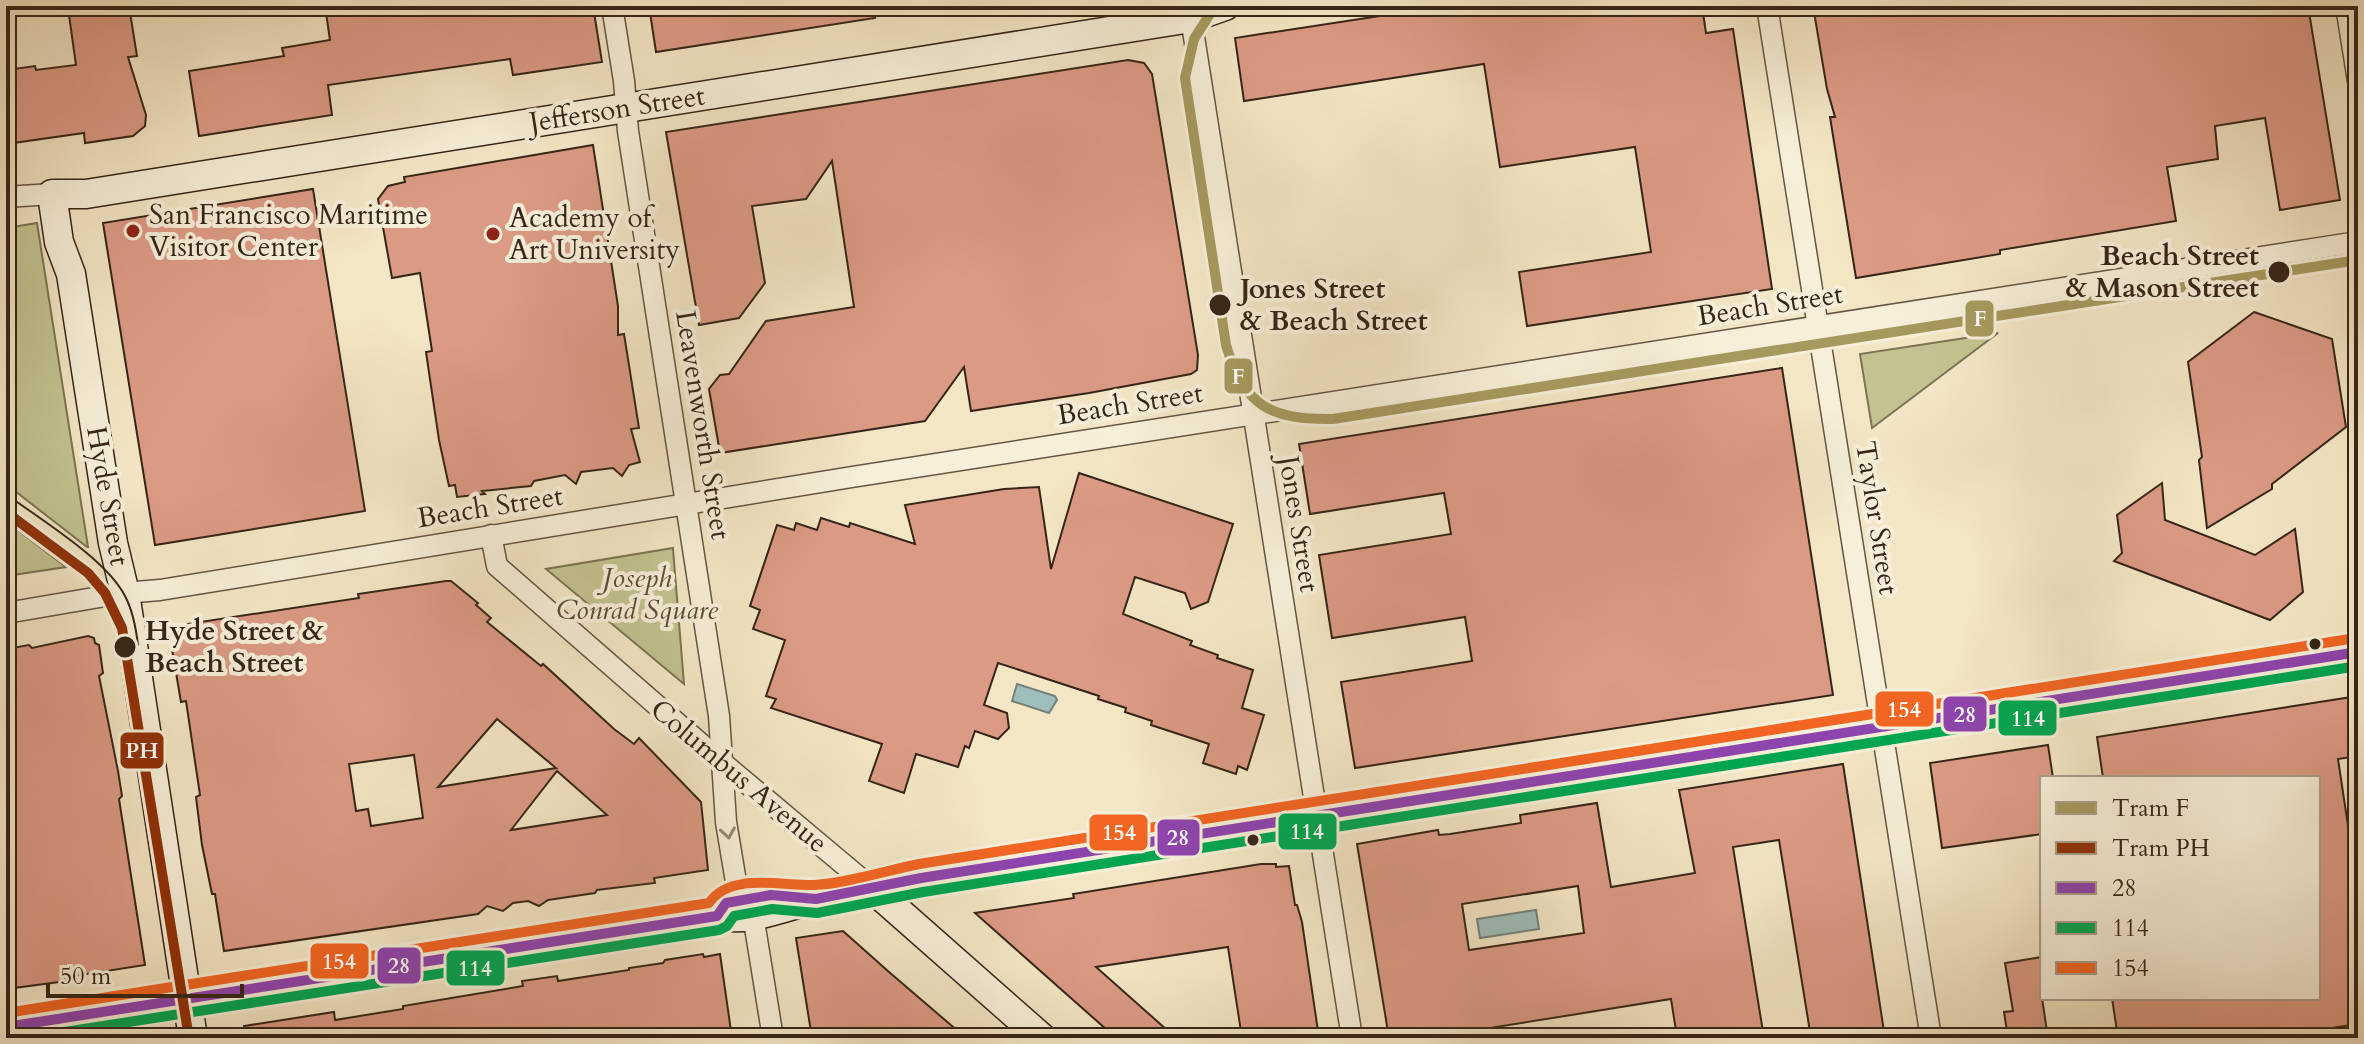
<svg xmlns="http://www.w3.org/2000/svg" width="2364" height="1044" viewBox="0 0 2364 1044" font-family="Cardo,serif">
  <rect width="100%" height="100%" fill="#f3e6c5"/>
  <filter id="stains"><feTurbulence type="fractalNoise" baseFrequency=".0025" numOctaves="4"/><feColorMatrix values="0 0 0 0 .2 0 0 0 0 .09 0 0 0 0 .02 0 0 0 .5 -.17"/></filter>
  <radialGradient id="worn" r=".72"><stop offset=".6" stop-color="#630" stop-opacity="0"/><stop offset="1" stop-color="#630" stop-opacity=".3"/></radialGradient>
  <g fill="#c2c390" stroke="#7c7454" stroke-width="2">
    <path d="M 37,223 L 88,547 L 87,547 L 6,484 L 6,228 Z"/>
    <path d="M 1998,333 L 1872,428 L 1860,354 Z"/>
    <path d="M 6,521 L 66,567 L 6,576 Z"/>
    <path d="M 673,548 L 673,549 L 684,684 L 546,569 Z"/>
  </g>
  <g fill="#9ebebc" stroke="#74817a" stroke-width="2">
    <path d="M 1017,684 L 1055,696 L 1057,700 L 1049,713 L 1012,701 Z"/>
    <path d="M 1536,910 L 1539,929 L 1480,938 L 1477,919 Z"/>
  </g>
  <g fill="#db9a84" stroke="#362518" stroke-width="2" fill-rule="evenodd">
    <path d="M 71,6 L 129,6 L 137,56 L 128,57 L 146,115 L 145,126 L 133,136 L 85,143 L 84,133 L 6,144 L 6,70 L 35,66 L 36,70 L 76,65 L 69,15 L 72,15 Z"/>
    <path d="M 325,6 L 593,6 L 602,62 L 513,75 L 510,59 L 328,85 L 332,115 L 199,136 L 189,71 L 284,56 L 282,48 L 330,40 Z"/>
    <path d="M 649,6 L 874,6 L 875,18 L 656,52 Z"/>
    <path d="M 1445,6 L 1702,6 L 1706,33 L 1733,29 L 1772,289 L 1527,326 L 1519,272 L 1651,252 L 1635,147 L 1500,167 L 1484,64 L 1244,101 L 1235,38 Z"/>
    <path d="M 1813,6 L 2308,6 L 2340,200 L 2280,210 L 2265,118 L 2215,126 L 2218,159 L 2167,167 L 2176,221 L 2000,250 L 2000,254 L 1856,278 L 1830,117 L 1835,117 L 1827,89 Z"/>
    <path d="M 1128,60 L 1144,63 L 1152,74 L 1198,355 L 1197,370 L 1191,374 L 1089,393 L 971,411 L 964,367 L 925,421 L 720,453 L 709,389 L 720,375 L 729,374 L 766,321 L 854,307 L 832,161 L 806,199 L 752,206 L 765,283 L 739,318 L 699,325 L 666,132 Z"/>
    <path d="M 593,145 L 618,306 L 618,335 L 624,334 L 639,428 L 631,429 L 640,462 L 629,465 L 622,476 L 613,468 L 581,472 L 576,484 L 565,475 L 534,481 L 531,486 L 482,491 L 485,494 L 457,497 L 455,485 L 449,486 L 439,440 L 426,352 L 432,351 L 420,273 L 392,278 L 378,199 L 388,186 L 405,182 L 404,177 Z"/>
    <path d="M 313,189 L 365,511 L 155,545 L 103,223 Z"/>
    <path d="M 2254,312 L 2332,339 L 2346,427 L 2272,484 L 2272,489 L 2207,528 L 2199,460 L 2202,457 L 2188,362 Z"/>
    <path d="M 1782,368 L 1833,695 L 1355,768 L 1341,682 L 1472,661 L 1465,617 L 1332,638 L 1319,555 L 1451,534 L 1444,493 L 1310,514 L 1299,444 Z"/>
    <path d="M 1079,473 L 1233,524 L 1208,602 L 1191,609 L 1185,593 L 1135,577 L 1123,614 L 1192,641 L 1190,645 L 1218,655 L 1217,658 L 1253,670 L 1242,708 L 1264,715 L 1247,770 L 1238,766 L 1236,774 L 1203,763 L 1209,744 L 1151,725 L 1152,721 L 1125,712 L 1126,708 L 1098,699 L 1099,696 L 998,663 L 984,705 L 1007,713 L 1009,728 L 998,739 L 975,731 L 969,748 L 965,746 L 958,767 L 916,754 L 904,793 L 869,781 L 882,744 L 771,708 L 776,699 L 766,696 L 785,640 L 753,629 L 760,610 L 750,606 L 777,525 L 794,530 L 796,523 L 817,530 L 821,518 L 849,527 L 850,523 L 915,544 L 905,505 L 1004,489 L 1039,487 L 1051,569 Z"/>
    <path d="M 2162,483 L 2165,520 L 2255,555 L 2295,529 L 2303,592 L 2270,620 L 2114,561 L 2122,553 L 2117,515 Z"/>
    <path d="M 446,581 L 451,581 L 478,603 L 476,605 L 491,618 L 487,622 L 541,666 L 543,664 L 614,729 L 634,744 L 639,738 L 701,802 L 708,870 L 654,878 L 655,883 L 597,890 L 595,893 L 548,900 L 539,906 L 528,901 L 513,903 L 503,911 L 487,906 L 478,914 L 224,951 L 215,894 L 212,894 L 202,845 L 196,797 L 200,795 L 186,701 L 181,702 L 171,643 L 177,642 L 174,626 L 359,598 L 358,594 ZM 497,719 L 556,768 L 438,787 ZM 414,755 L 423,818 L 371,826 L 368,809 L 356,811 L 349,764 ZM 557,771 L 607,815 L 511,830 Z"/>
    <path d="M 88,636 L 94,638 L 95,643 L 99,645 L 103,673 L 99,676 L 118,771 L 122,796 L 119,799 L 145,965 L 74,976 L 75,980 L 6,989 L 6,649 L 29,645 L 32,648 Z"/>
    <path d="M 2358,696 L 2358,756 L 2338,759 L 2353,859 L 2358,858 L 2358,1024 L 2267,1038 L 2118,1038 L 2112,998 L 2318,998 L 2318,778 L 2103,778 L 2097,737 Z"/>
    <path d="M 2048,745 L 2053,778 L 2042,778 L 2042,834 L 1942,848 L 1930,763 Z"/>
    <path d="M 1843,764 L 1885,1038 L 1811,1038 L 1779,840 L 1733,847 L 1764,1038 L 1677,1037 L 1671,999 L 1428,1038 L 1389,1038 L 1357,844 L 1438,830 L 1439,835 L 1450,834 L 1521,823 L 1520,815 L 1597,803 L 1611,887 L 1695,873 L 1679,790 ZM 1578,886 L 1584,933 L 1469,950 L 1462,904 Z"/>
    <path d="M 1261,864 L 1276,864 L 1276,867 L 1289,866 L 1295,905 L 1297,905 L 1302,922 L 1319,1038 L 1242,1038 L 1228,947 L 1096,967 L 1176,1038 L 1116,1038 L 975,913 L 1074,898 L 1073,894 Z"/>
    <path d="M 843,931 L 889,972 L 966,1038 L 812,1038 L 796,938 Z"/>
    <path d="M 703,954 L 704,957 L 720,954 L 732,1038 L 661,1038 L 660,1032 L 618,1038 L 597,1038 L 596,1029 L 566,1034 L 565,1030 L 520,1038 L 245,1038 L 244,1026 L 334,1012 L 335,1020 L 403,1009 L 403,1006 L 523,986 L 522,981 L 557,976 L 558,981 L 629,970 L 629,968 L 663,963 L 665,960 Z"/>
    <path d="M 2042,957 L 2042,998 L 2048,1038 L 2008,1038 L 2004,1012 L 2013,1011 L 2005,963 Z"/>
  </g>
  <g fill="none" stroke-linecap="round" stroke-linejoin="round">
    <defs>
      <g id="street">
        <path d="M 612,6 L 624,81 L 628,131 L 719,716 L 726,822 L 739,900"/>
        <path d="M 1767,6 L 1931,1038"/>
        <path d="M 2346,6 L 2358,81"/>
        <path d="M 1191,18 L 1352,1038"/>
        <path d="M 6,197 L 52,194"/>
        <path d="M 491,535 L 497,566 L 724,764 L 873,889"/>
        <path d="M 6,613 L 123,593 L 160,590 L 852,477 L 2358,242"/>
        <path d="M 753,915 L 773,1038"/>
      </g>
      <g id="secondary">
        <path d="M 873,889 L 1042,1038"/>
        <path d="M 6,1027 L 717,916 C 751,922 783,907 816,899 C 850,891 886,886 921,878 L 2358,652"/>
        <path d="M 193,1038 L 125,593 L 113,543 L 71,274 L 59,242 L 52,194 L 86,194 L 1191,18 L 1225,6"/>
      </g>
    </defs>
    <use href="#street" stroke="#655543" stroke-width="23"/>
    <use href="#secondary" stroke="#362518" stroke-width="31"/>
    <use href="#street" stroke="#f7efd9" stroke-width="20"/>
    <use href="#secondary" stroke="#f7efd9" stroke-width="28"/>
    <path stroke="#362518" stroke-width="2" d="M 6,494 C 41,520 106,559 125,596 C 133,611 136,628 138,645"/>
    <defs>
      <path id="bus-1" d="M 6,1027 L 717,916 L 726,903 L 771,895 L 816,899 L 921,878 L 2358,652"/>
      <path id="bus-2" d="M 26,1038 L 719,930 L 727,926 L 734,916 L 772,909 L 817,913 L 923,892 L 2358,666"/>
      <path id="bus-3" d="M 6,1013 L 709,903 C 730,872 782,886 814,885 C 844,884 889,870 919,864 L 2356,638"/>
    </defs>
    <use href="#bus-1" stroke="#f7efd9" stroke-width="16"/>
    <use href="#bus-2" stroke="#f7efd9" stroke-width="16"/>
    <use href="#bus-3" stroke="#f7efd9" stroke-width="16"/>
    <use href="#bus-1" stroke="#8e44ad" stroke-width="10"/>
    <use href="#bus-2" stroke="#00a651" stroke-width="10"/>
    <use href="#bus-3" stroke="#f26522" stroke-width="10"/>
    <defs>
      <path id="tram-1" d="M 1215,6 L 1194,39 L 1185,78 L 1226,345 C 1244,406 1270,420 1333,419 L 2358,260"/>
      <path id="tram-2" d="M 6,512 L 88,573 L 105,593 L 122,628 L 189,1038"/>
    </defs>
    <use href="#tram-1" stroke="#f7efd9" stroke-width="16"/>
    <use href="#tram-2" stroke="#f7efd9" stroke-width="16"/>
    <use href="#tram-1" stroke="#a6995e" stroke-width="10"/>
    <use href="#tram-2" stroke="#913108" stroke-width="10"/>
  </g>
  <defs><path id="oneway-chevron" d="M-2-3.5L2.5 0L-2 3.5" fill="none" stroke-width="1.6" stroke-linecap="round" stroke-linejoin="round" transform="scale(2)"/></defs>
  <use stroke="#968a78" href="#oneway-chevron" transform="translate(728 833) rotate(81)"/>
  <g fill="#8f2418" stroke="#f7efd9" stroke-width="3">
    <circle cx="133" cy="231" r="8"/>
    <circle cx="493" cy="234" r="8"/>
  </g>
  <g fill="#362518" stroke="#f7efd9" stroke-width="3">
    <circle cx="2279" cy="272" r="12"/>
    <circle cx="1220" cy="305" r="12"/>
    <circle cx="2315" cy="644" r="7"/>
    <circle cx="125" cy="647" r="12"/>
    <circle cx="1253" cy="840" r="7"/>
  </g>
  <g text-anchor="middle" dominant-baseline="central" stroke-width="8" stroke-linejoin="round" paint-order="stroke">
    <g font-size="28" fill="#362518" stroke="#f7efd9">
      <text transform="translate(617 109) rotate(-9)">Jefferson Street</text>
      <text transform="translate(1770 305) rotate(-9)">Beach Street</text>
      <text transform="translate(1130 404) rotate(-9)">Beach Street</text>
      <text transform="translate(703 425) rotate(81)">Leavenworth Street</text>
      <text transform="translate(108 496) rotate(80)">Hyde Street</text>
      <text transform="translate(490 507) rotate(-9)">Beach Street</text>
      <text transform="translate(1877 518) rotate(81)">Taylor Street</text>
      <text transform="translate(1299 524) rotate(81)">Jones Street</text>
      <text transform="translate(739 776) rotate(40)">Columbus Avenue</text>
    </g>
    <g font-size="28" fill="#362518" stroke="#f7efd9" text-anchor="start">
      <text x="149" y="215">San Francisco Maritime<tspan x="149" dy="32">Visitor Center</tspan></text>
      <text x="509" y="218">Academy of<tspan x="509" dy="32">Art University</tspan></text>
    </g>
    <g font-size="28" font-weight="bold" fill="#362518" stroke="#f7efd9" text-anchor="start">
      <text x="2259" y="256" text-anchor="end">Beach Street<tspan x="2259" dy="32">&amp; Mason Street</tspan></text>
      <text x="1240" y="289">Jones Street<tspan x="1240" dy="32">&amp; Beach Street</tspan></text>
      <text x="145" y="631">Hyde Street &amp;<tspan x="145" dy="32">Beach Street</tspan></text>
    </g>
    <g font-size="28" font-style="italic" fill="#594c36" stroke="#f7efd9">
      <text x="637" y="578">Joseph<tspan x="637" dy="32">Conrad Square</tspan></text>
    </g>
  </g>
  <g stroke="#f7efd9" stroke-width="3">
    <rect x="1964" y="299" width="31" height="39" rx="8" fill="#a6995e"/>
    <rect x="1223" y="357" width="31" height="38" rx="8" fill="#a6995e"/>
    <rect x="1874" y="690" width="61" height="38" rx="8" fill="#f26522"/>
    <rect x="1942" y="695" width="46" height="38" rx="8" fill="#8e44ad"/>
    <rect x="1997" y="699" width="61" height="38" rx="8" fill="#00a651"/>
    <rect x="119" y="731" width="46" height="39" rx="8" fill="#913108"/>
    <rect x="1277" y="812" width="61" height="39" rx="8" fill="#00a651"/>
    <rect x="1088" y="813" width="61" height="39" rx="8" fill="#f26522"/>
    <rect x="1156" y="818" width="45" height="39" rx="8" fill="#8e44ad"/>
    <rect x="309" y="942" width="61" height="38" rx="8" fill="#f26522"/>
    <rect x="376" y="946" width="46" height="39" rx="8" fill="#8e44ad"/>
    <rect x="445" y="949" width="61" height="38" rx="8" fill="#00a651"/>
  </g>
  <g font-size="22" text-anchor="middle" font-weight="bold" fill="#fff">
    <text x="1980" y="326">F</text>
    <text x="1238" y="384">F</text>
    <text x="1904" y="717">154</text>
    <text x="1965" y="722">28</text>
    <text x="2028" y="726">114</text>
    <text x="142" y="758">PH</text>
    <text x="1307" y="839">114</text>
    <text x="1119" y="840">154</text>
    <text x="1178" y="845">28</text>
    <text x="339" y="969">154</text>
    <text x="399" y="973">28</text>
    <text x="475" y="976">114</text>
  </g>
  <rect width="2364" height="1044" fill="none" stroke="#f3e6c5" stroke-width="32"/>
  <rect x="8" y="8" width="2348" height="1028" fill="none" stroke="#362518" stroke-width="4"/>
  <rect x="16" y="16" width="2332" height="1012" fill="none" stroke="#362518" stroke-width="2"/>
  <rect x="2040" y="776" width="280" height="224" fill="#f7efd9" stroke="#aa9e8c" stroke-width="2"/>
  <rect x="2056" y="802" width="40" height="12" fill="#a6995e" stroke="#aa9e8c" stroke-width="2"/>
  <text x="2112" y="816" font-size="24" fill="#362518">Tram F</text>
  <rect x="2056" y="842" width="40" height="12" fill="#913108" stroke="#aa9e8c" stroke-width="2"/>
  <text x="2112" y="856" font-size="24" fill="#362518">Tram PH</text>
  <rect x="2056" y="882" width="40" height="12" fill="#8e44ad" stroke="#aa9e8c" stroke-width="2"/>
  <text x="2112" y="896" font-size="24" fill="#362518">28</text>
  <rect x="2056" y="922" width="40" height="12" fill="#00a651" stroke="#aa9e8c" stroke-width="2"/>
  <text x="2112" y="936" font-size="24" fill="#362518">114</text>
  <rect x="2056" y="962" width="40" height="12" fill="#f26522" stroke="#aa9e8c" stroke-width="2"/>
  <text x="2112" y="976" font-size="24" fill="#362518">154</text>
  <path d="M48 984v12h194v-12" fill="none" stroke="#362518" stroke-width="4"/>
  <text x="60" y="984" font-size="24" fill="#362518" stroke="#f7efd9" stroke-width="6" paint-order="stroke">50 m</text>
  <rect width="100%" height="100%" filter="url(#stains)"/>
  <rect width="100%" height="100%" fill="url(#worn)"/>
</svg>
